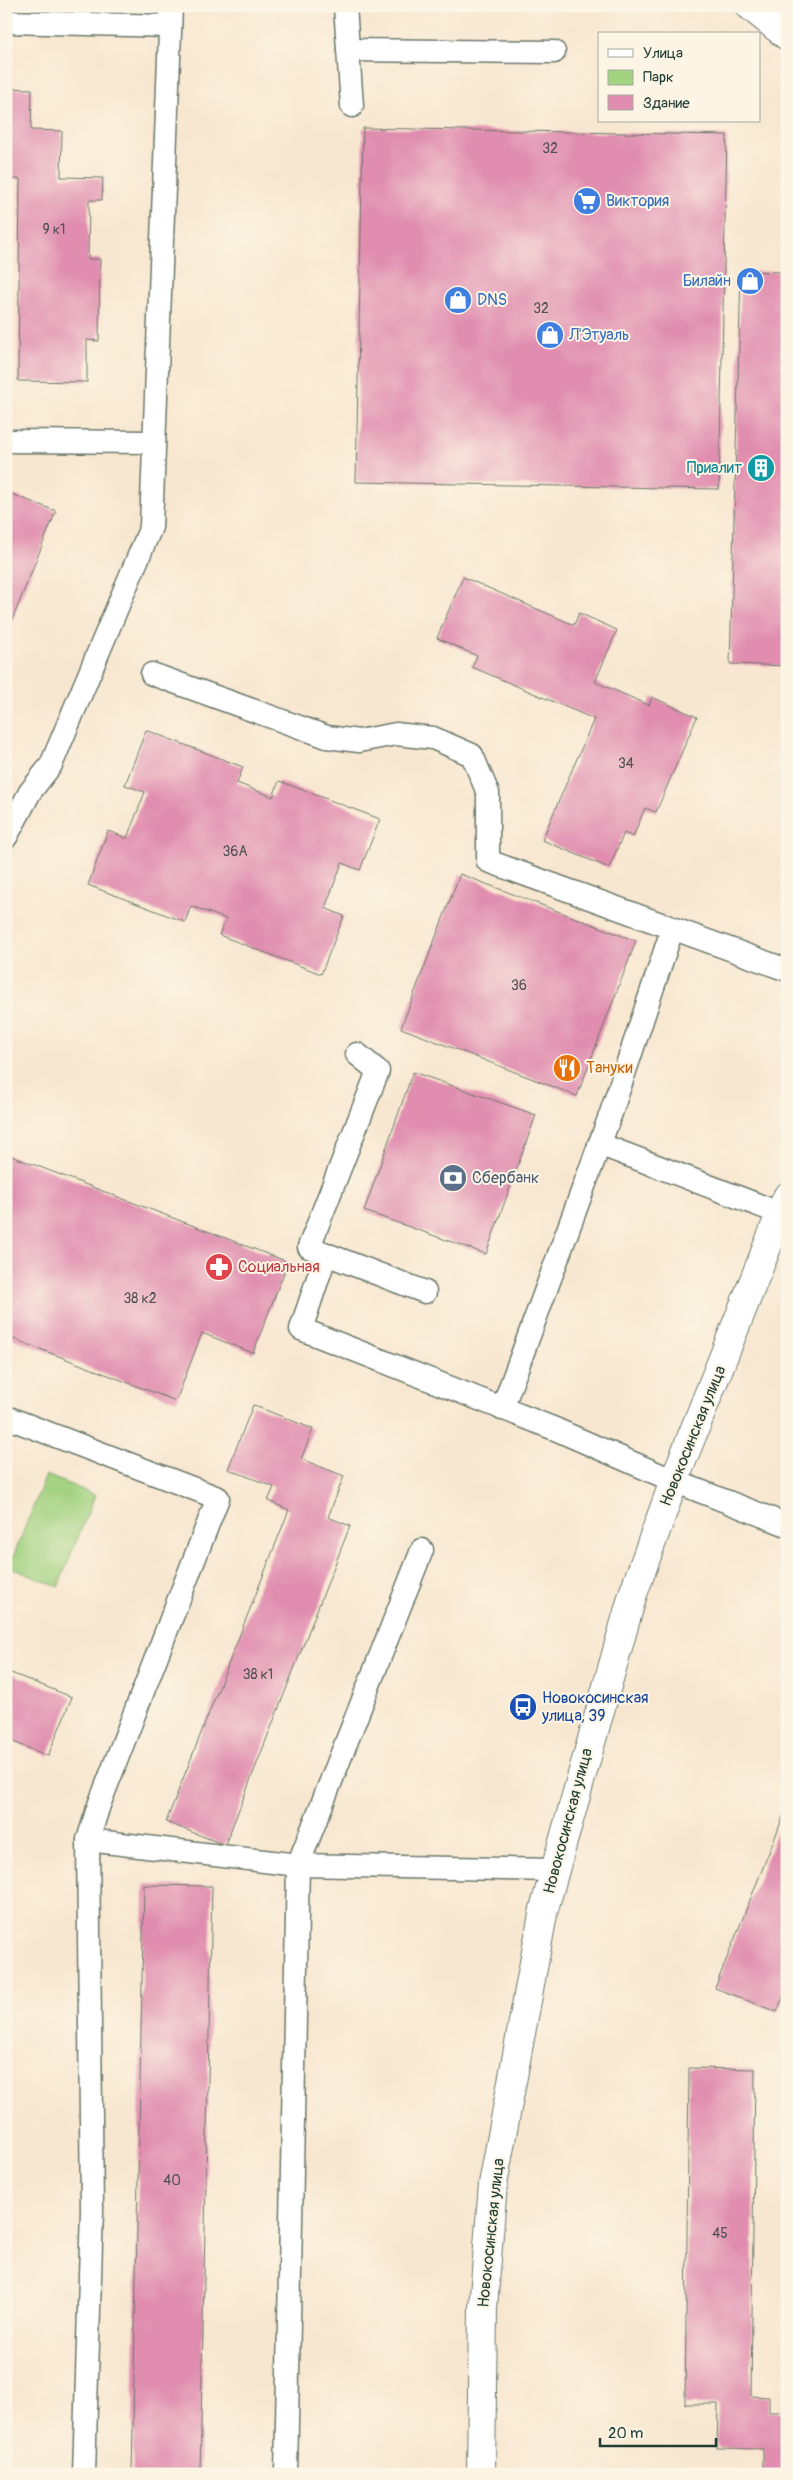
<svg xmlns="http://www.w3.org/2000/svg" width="793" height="2480" viewBox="0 0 793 2480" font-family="Pangolin,sans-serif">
  <rect width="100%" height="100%" fill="#fcf5e5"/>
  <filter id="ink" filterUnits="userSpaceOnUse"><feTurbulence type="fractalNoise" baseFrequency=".02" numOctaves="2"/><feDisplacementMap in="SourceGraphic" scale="10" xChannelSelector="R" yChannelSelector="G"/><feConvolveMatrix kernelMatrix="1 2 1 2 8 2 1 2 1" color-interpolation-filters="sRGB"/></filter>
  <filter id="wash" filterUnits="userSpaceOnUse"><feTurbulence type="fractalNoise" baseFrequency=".0096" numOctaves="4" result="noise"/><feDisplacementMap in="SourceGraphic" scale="20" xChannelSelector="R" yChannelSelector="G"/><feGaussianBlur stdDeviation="1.12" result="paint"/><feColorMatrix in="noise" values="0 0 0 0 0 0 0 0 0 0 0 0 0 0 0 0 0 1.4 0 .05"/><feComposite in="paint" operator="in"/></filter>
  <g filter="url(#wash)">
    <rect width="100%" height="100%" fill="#f8e7d0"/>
    <path fill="#a3d281" stroke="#61885a" d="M 46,1475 L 95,1495 L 58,1587 L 9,1567 Z"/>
    <g id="blocks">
      <g fill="#e08daf">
        <path d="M 6,88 L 32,89 L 31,130 L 62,131 L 61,177 L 103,178 L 102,200 L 89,200 L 88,259 L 100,259 L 99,341 L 87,340 L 87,382 L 18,381 L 20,179 L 6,179 Z"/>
        <path d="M 363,128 L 727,135 L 719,489 L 356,482 Z"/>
        <path d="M 741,271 L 787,272 L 787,666 L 730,664 Z"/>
        <path d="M 6,492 L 56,511 L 6,635 Z"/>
        <path d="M 463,577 L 574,625 L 579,613 L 617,630 L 595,682 L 649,705 L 652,697 L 697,717 L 656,812 L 645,808 L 633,837 L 624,833 L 609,868 L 542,840 L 594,719 L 472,667 L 477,656 L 437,638 Z"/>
        <path d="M 146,730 L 243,767 L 237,783 L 273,797 L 279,781 L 380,819 L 360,870 L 342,863 L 325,908 L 344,916 L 321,974 L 219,935 L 226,919 L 191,906 L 185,922 L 88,885 L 108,831 L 127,838 L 145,792 L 125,785 Z"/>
        <path d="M 460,874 L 636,941 L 577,1096 L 401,1028 Z"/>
        <path d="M 413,1072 L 536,1115 L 486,1254 L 364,1211 Z"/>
        <path d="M 6,1154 L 288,1262 L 253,1353 L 202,1333 L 176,1401 L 6,1336 Z"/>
        <path d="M 253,1405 L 313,1429 L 301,1459 L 344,1476 L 328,1517 L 350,1526 L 225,1845 L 166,1822 L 289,1510 L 268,1501 L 274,1487 L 228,1469 Z"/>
        <path d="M 6,1671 L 72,1697 L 48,1756 L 6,1739 Z"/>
        <path d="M 787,1807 L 787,1988 L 777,2012 L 715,1988 Z"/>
        <path d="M 144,1885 L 212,1886 L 200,2474 L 132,2474 Z"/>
        <path d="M 689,2068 L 755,2069 L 751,2396 L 769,2397 L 769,2412 L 787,2412 L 787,2474 L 763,2474 L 763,2449 L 717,2448 L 718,2404 L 685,2404 Z"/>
      </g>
    </g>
  </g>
  <g filter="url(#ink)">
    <use href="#blocks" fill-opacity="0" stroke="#6b786b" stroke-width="1"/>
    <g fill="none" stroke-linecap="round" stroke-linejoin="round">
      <defs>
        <g id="service">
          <path d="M 345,6 L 352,106"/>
          <path d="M 6,22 L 170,26"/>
          <path d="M 348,50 L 554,52"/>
          <path d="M 6,441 L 154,442"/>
          <path d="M 152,674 L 327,737 L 359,741 L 396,734 L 433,738 L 472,755 L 488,793 L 488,861 L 787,970"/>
          <path d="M 6,837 L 30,792 L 51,765 L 151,527 L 171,6"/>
          <path d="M 599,1144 L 787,1216"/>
          <path d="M 326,1254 L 309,1247 L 378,1071 L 357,1054"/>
          <path d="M 425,1292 L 326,1254 L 301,1329 L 555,1429 L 674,1481 L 787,1525"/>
          <path d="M 502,1409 L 611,1113 L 672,930"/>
          <path d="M 6,1417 L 218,1498 L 99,1805 L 88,1840 L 92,2210 L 84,2474"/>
          <path d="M 88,1840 L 298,1865 L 554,1870"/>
          <path d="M 286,2474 L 298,1865 L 422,1550"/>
        </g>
        <g id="tertiary">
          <path d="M 750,6 L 787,36"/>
          <path d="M 481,2474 L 483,2308 L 493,2184 L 544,1909 L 633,1594 L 674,1481 L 787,1197"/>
        </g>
      </defs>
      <use href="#service" stroke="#6b786b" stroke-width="25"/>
      <use href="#tertiary" stroke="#6b786b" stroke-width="30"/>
      <use href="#service" stroke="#fff" stroke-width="22"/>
      <use href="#tertiary" stroke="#fff" stroke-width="28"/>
    </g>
  </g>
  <defs>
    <symbol id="supermarket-disc" viewBox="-11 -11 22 22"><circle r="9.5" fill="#3f7fe0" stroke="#fcf5e5"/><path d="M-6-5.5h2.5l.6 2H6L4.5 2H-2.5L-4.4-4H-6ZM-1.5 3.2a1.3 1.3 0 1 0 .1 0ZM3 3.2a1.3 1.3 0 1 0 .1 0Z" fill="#fff"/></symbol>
    <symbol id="shop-disc" viewBox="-11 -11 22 22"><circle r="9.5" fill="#3f7fe0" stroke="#fcf5e5"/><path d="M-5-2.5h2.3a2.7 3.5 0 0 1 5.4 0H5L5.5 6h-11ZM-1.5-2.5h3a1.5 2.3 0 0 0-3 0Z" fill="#fff"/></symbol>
    <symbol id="building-disc" viewBox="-11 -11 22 22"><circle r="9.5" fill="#0f9aa8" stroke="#fcf5e5"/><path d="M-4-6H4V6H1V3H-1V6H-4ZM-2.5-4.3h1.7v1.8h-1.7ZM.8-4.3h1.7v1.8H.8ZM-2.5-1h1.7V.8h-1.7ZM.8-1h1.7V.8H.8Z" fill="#fff"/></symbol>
    <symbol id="restaurant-disc" viewBox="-11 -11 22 22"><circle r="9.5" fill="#e8710a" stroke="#fcf5e5"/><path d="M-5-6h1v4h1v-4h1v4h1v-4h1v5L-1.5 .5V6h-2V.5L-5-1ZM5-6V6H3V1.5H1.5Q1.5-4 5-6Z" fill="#fff"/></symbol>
    <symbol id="bank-disc" viewBox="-11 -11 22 22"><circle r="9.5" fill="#5c6f8a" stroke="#fcf5e5"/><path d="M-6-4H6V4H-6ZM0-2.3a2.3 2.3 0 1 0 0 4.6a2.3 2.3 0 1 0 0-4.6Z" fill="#fff"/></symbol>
    <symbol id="pharmacy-disc" viewBox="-11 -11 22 22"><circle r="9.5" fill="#e0444e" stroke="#fcf5e5"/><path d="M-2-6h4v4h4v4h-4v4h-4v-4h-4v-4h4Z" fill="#fff"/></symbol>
    <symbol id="bus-disc" viewBox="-11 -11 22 22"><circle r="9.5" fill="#1a4fb4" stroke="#fcf5e5"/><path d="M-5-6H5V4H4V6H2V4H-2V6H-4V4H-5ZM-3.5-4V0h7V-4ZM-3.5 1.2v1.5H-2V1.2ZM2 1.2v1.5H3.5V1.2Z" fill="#fff"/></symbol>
  </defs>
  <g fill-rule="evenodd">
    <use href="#supermarket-disc" x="571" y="185" width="32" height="32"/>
    <use href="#shop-disc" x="734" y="265" width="32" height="32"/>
    <use href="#shop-disc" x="442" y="284" width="32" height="32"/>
    <use href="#shop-disc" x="534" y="319" width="32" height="32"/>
    <use href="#building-disc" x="745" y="452" width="32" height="32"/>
    <use href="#restaurant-disc" x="551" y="1052" width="32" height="32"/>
    <use href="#bank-disc" x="437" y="1162" width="32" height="32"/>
    <use href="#pharmacy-disc" x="203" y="1251" width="32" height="32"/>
    <use href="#bus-disc" x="507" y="1691" width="32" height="32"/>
  </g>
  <g text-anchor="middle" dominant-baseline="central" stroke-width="4" stroke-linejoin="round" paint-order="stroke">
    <g font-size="14" fill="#4f5153">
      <text x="550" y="148">32</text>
      <text x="54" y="229">9 к1</text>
      <text x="541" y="308">32</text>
      <text x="626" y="763">34</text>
      <text x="235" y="851">36А</text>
      <text x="519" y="985">36</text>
      <text x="140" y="1298">38 к2</text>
      <text x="258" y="1674">38 к1</text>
      <text x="172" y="2180">40</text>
      <text x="720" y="2233">45</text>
    </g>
    <g font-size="16" fill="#366cbe" stroke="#fcf5e5" text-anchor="start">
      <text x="606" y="201">Виктория</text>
      <text x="731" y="281" text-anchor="end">Билайн</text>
      <text x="477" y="300">DNS</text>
      <text x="569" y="335">Л'Этуаль</text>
    </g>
    <g font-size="16" fill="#0d838f" stroke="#fcf5e5" text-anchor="end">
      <text x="742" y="468">Приалит</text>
    </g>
    <g font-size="16" fill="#c56008" stroke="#fcf5e5" text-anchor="start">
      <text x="586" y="1068">Тануки</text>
    </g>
    <g font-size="16" fill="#4e5e75" stroke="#fcf5e5" text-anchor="start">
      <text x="472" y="1178">Сбербанк</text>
    </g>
    <g font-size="16" fill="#be3a42" stroke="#fcf5e5" text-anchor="start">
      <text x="238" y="1267">Социальная</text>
    </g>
    <g font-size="16" fill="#1f3d34" stroke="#fcf5e5">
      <text transform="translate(693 1436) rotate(-68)">Новокосинская улица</text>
      <text transform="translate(568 1821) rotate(-75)">Новокосинская улица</text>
      <text transform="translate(491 2233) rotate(-84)">Новокосинская улица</text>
    </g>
    <g font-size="16" fill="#164399" stroke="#fcf5e5" text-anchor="start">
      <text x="542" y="1698">Новокосинская<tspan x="542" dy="18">улица, 39</tspan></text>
    </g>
  </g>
  <rect width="793" height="2480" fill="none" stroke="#fcf5e5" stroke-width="25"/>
  <rect x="598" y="32" width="162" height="90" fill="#fcf5e5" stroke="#a4ab9e"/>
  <rect x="608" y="49" width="25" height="8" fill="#ffffff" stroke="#a4ab9e"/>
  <text x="643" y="58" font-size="15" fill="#1f3d34">Улица</text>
  <rect x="608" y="70" width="25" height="15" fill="#a3d281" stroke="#a4ab9e"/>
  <text x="643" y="82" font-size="15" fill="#1f3d34">Парк</text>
  <rect x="608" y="95" width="25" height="15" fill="#e08daf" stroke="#a4ab9e"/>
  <text x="643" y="108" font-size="15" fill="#1f3d34">Здание</text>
  <path d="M600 2438v8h116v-8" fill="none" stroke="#1f3d34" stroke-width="2.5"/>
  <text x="608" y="2438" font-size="15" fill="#1f3d34" stroke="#fcf5e5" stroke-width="4" paint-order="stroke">20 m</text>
</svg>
